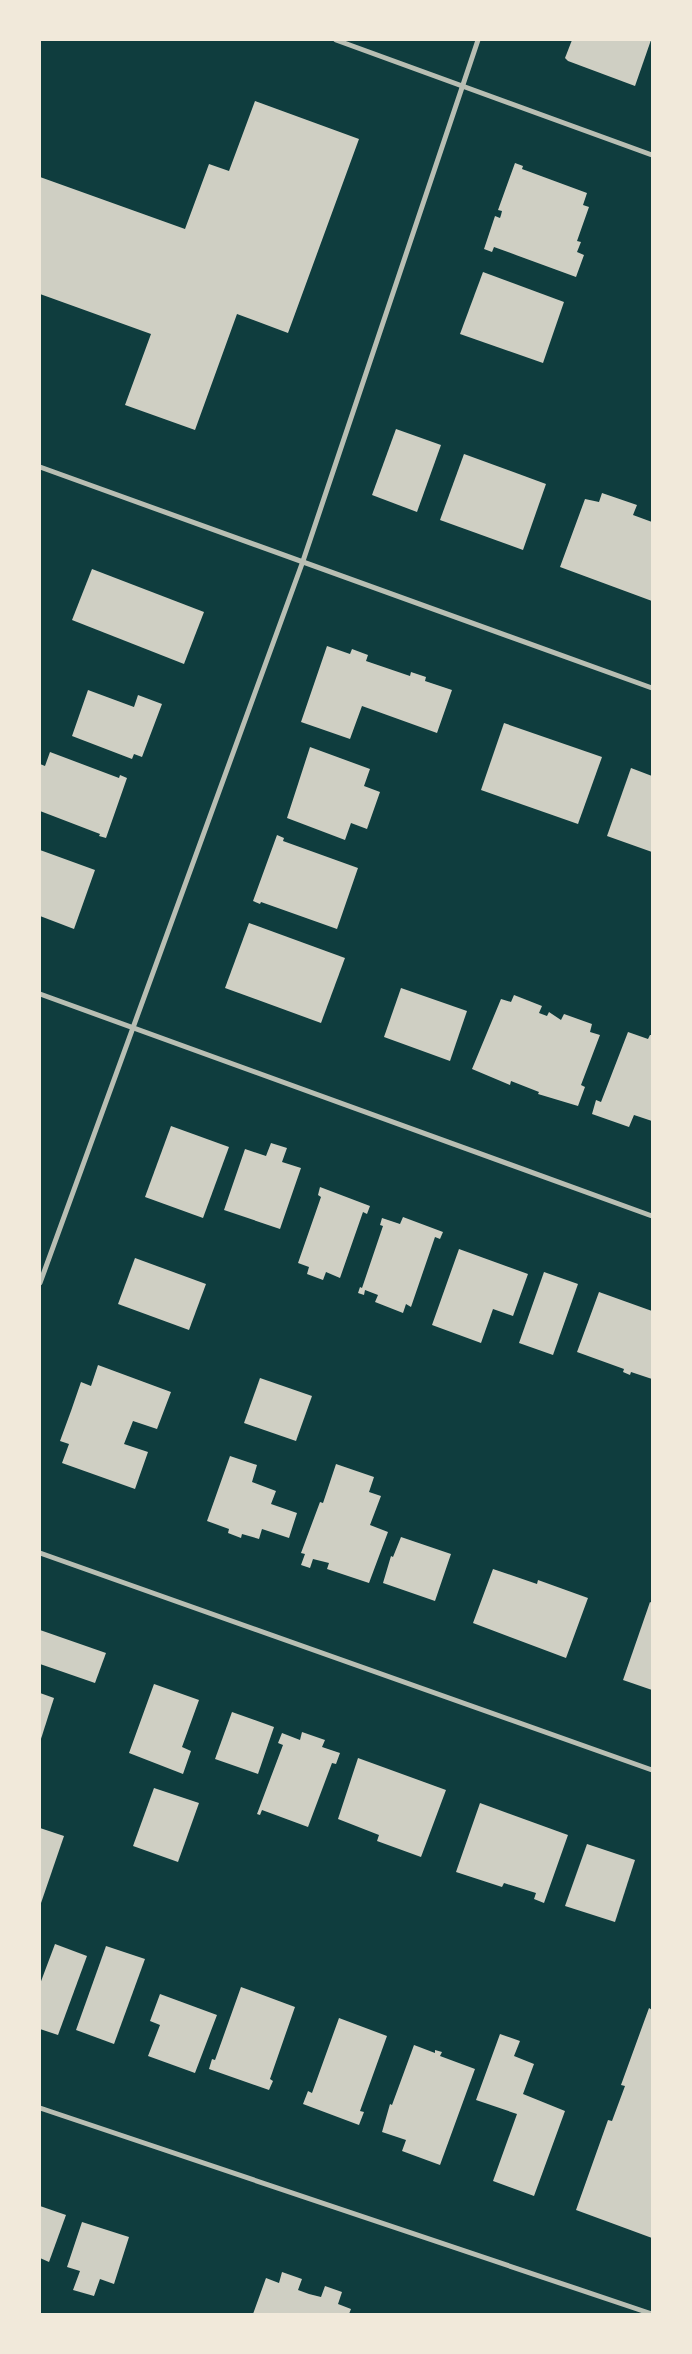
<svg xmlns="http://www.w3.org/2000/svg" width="692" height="2354" viewBox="0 0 692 2354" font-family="'IBM Plex Sans',sans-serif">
  <rect width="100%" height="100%" fill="#0f3d3e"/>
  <g fill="#cfcfc3">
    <path d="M 572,40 L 651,40 L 635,86 L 568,61 L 565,58 Z"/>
    <path d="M 255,101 L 359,139 L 288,333 L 237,314 L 195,430 L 125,405 L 151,334 L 40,294 L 40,177 L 185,229 L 209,164 L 229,171 Z"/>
    <path d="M 515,163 L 523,166 L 522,169 L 587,193 L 583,205 L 589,207 L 577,241 L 581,242 L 577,252 L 584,255 L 576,277 L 494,247 L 492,252 L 484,249 L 495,216 L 500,218 L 501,215 L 502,211 L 498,210 Z"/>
    <path d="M 483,272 L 564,302 L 543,363 L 460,334 Z"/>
    <path d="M 396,429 L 441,445 L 417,512 L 372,495 Z"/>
    <path d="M 464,454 L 546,484 L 523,550 L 440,520 Z"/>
    <path d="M 602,493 L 637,505 L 633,515 L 652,522 L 652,601 L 560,567 L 585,499 L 599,502 Z"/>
    <path d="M 92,569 L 204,612 L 184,664 L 72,620 Z"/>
    <path d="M 327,646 L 350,654 L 352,649 L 368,655 L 366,661 L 410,676 L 411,672 L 426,677 L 425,681 L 452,690 L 437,733 L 362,706 L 350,739 L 301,722 Z"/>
    <path d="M 88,690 L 134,707 L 138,695 L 162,704 L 142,757 L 134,754 L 132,759 L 72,736 Z"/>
    <path d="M 504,723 L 602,757 L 578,824 L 481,790 Z"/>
    <path d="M 310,747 L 370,769 L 364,786 L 380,792 L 367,829 L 351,823 L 345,840 L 287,818 Z"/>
    <path d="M 50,752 L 119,778 L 120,775 L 127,778 L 106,838 L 99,836 L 100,834 L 40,811 L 40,764 L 45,766 Z"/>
    <path d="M 631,768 L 652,776 L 652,852 L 607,836 Z"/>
    <path d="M 277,835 L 284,838 L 283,841 L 358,868 L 337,929 L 261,902 L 260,904 L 253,901 Z"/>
    <path d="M 40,850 L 95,870 L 74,929 L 40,916 Z"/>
    <path d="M 249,923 L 345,958 L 321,1023 L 225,988 Z"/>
    <path d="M 401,988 L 467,1011 L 450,1061 L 384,1037 Z"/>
    <path d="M 514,995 L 542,1006 L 539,1013 L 547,1016 L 549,1012 L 561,1020 L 564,1014 L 592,1024 L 590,1032 L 600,1035 L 581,1085 L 585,1087 L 578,1106 L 538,1094 L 539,1092 L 511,1081 L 510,1085 L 472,1069 L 501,999 L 511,1002 Z"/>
    <path d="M 628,1032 L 648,1039 L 650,1035 L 652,1035 L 652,1121 L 634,1115 L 629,1127 L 592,1114 L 596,1100 L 601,1102 Z"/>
    <path d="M 171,1126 L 229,1147 L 203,1218 L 145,1197 Z"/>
    <path d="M 271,1143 L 287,1148 L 282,1162 L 301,1168 L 280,1229 L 224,1210 L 245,1149 L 266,1156 Z"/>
    <path d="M 320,1187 L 370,1206 L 367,1214 L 363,1212 L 340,1278 L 326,1272 L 323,1280 L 307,1274 L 309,1267 L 298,1263 L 321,1197 L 318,1195 Z"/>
    <path d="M 403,1217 L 443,1232 L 440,1239 L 435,1237 L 411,1307 L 406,1304 L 403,1313 L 375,1302 L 378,1295 L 365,1290 L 364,1295 L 358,1293 L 360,1287 L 362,1288 L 383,1226 L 380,1225 L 382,1218 L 400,1224 Z"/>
    <path d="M 459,1249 L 528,1274 L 513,1316 L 493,1309 L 481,1343 L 432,1325 Z"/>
    <path d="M 135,1258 L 206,1284 L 189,1330 L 118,1304 Z"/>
    <path d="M 544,1272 L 578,1284 L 553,1355 L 519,1343 Z"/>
    <path d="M 599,1292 L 652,1311 L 652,1379 L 631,1372 L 630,1375 L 623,1372 L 624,1369 L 577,1352 Z"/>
    <path d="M 98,1365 L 171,1392 L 157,1429 L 133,1421 L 124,1444 L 148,1452 L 135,1489 L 62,1463 L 69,1444 L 60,1441 L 71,1411 L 81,1382 L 91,1386 Z"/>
    <path d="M 260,1378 L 312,1396 L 296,1441 L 244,1423 Z"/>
    <path d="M 230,1456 L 257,1465 L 252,1482 L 276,1491 L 271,1504 L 297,1513 L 289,1538 L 262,1529 L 259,1539 L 242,1534 L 241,1538 L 228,1533 L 229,1529 L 207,1521 Z"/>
    <path d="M 336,1464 L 374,1477 L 369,1492 L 381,1496 L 370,1525 L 388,1532 L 369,1583 L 327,1569 L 329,1563 L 313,1559 L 310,1568 L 301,1565 L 305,1554 L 301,1553 L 320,1502 L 323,1503 Z"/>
    <path d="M 401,1537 L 451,1554 L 435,1601 L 383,1583 L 391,1556 L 393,1557 Z"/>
    <path d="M 493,1569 L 537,1584 L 538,1580 L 588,1598 L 566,1658 L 473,1623 Z"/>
    <path d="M 650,1602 L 652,1603 L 652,1690 L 623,1680 Z"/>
    <path d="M 40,1630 L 106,1653 L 95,1683 L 40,1664 Z"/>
    <path d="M 154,1684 L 199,1700 L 182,1747 L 191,1751 L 183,1774 L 129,1753 Z"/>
    <path d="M 40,1693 L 54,1698 L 40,1742 Z"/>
    <path d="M 232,1712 L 274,1727 L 258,1774 L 215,1759 Z"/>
    <path d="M 302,1732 L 325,1740 L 322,1747 L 340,1753 L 336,1764 L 332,1763 L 308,1827 L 262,1810 L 260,1815 L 257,1814 L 283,1745 L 278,1743 L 282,1733 L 300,1740 Z"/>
    <path d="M 358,1758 L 446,1790 L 421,1857 L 377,1841 L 379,1835 L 338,1819 Z"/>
    <path d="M 154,1788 L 199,1803 L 178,1862 L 133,1846 Z"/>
    <path d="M 480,1803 L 568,1835 L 544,1903 L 534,1899 L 536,1893 L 504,1883 L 502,1887 L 456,1872 Z"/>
    <path d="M 40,1828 L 64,1836 L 40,1906 Z"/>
    <path d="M 587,1844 L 635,1860 L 615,1922 L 565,1906 Z"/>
    <path d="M 55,1944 L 87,1956 L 58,2035 L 40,2029 L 40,1984 Z"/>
    <path d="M 106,1946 L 145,1959 L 114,2044 L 76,2030 Z"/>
    <path d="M 241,1987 L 295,2007 L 270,2079 L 273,2081 L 269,2090 L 209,2069 L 212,2059 L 215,2060 Z"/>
    <path d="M 160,1994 L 217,2015 L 195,2073 L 148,2056 L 160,2025 L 150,2021 Z"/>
    <path d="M 649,2008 L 652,2010 L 652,2238 L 576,2210 L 608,2120 L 612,2121 L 625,2086 L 621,2085 Z"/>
    <path d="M 339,2018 L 387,2036 L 360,2111 L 364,2112 L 359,2125 L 303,2104 L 308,2091 L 312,2093 Z"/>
    <path d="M 500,2034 L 520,2041 L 514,2056 L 534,2064 L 523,2094 L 565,2111 L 534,2196 L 493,2181 L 517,2114 L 476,2100 Z"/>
    <path d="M 414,2045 L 435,2053 L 435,2050 L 442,2052 L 440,2056 L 475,2069 L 440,2165 L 402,2151 L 406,2140 L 382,2132 L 390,2104 L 392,2105 Z"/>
    <path d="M 40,2206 L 66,2215 L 49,2262 L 40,2258 Z"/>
    <path d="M 82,2222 L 129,2237 L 114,2284 L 100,2279 L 94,2296 L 73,2290 L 80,2271 L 67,2267 Z"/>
    <path d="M 282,2272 L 302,2279 L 298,2290 L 309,2294 L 321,2297 L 325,2286 L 342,2292 L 338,2304 L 351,2309 L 349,2314 L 253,2314 L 266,2278 L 279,2283 Z"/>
  </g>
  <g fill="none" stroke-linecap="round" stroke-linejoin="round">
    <g stroke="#b8beb3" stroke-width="5">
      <path d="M 336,40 L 652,155"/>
      <path d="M 40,467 L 652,688"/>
      <path d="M 40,994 L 652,1216"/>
      <path d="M 40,1283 L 303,561 L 478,40"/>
      <path d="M 40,1553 L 652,1770"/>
      <path d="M 40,2108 L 652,2314"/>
    </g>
  </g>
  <rect width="692" height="2354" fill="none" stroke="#f1e9da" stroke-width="82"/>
</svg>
